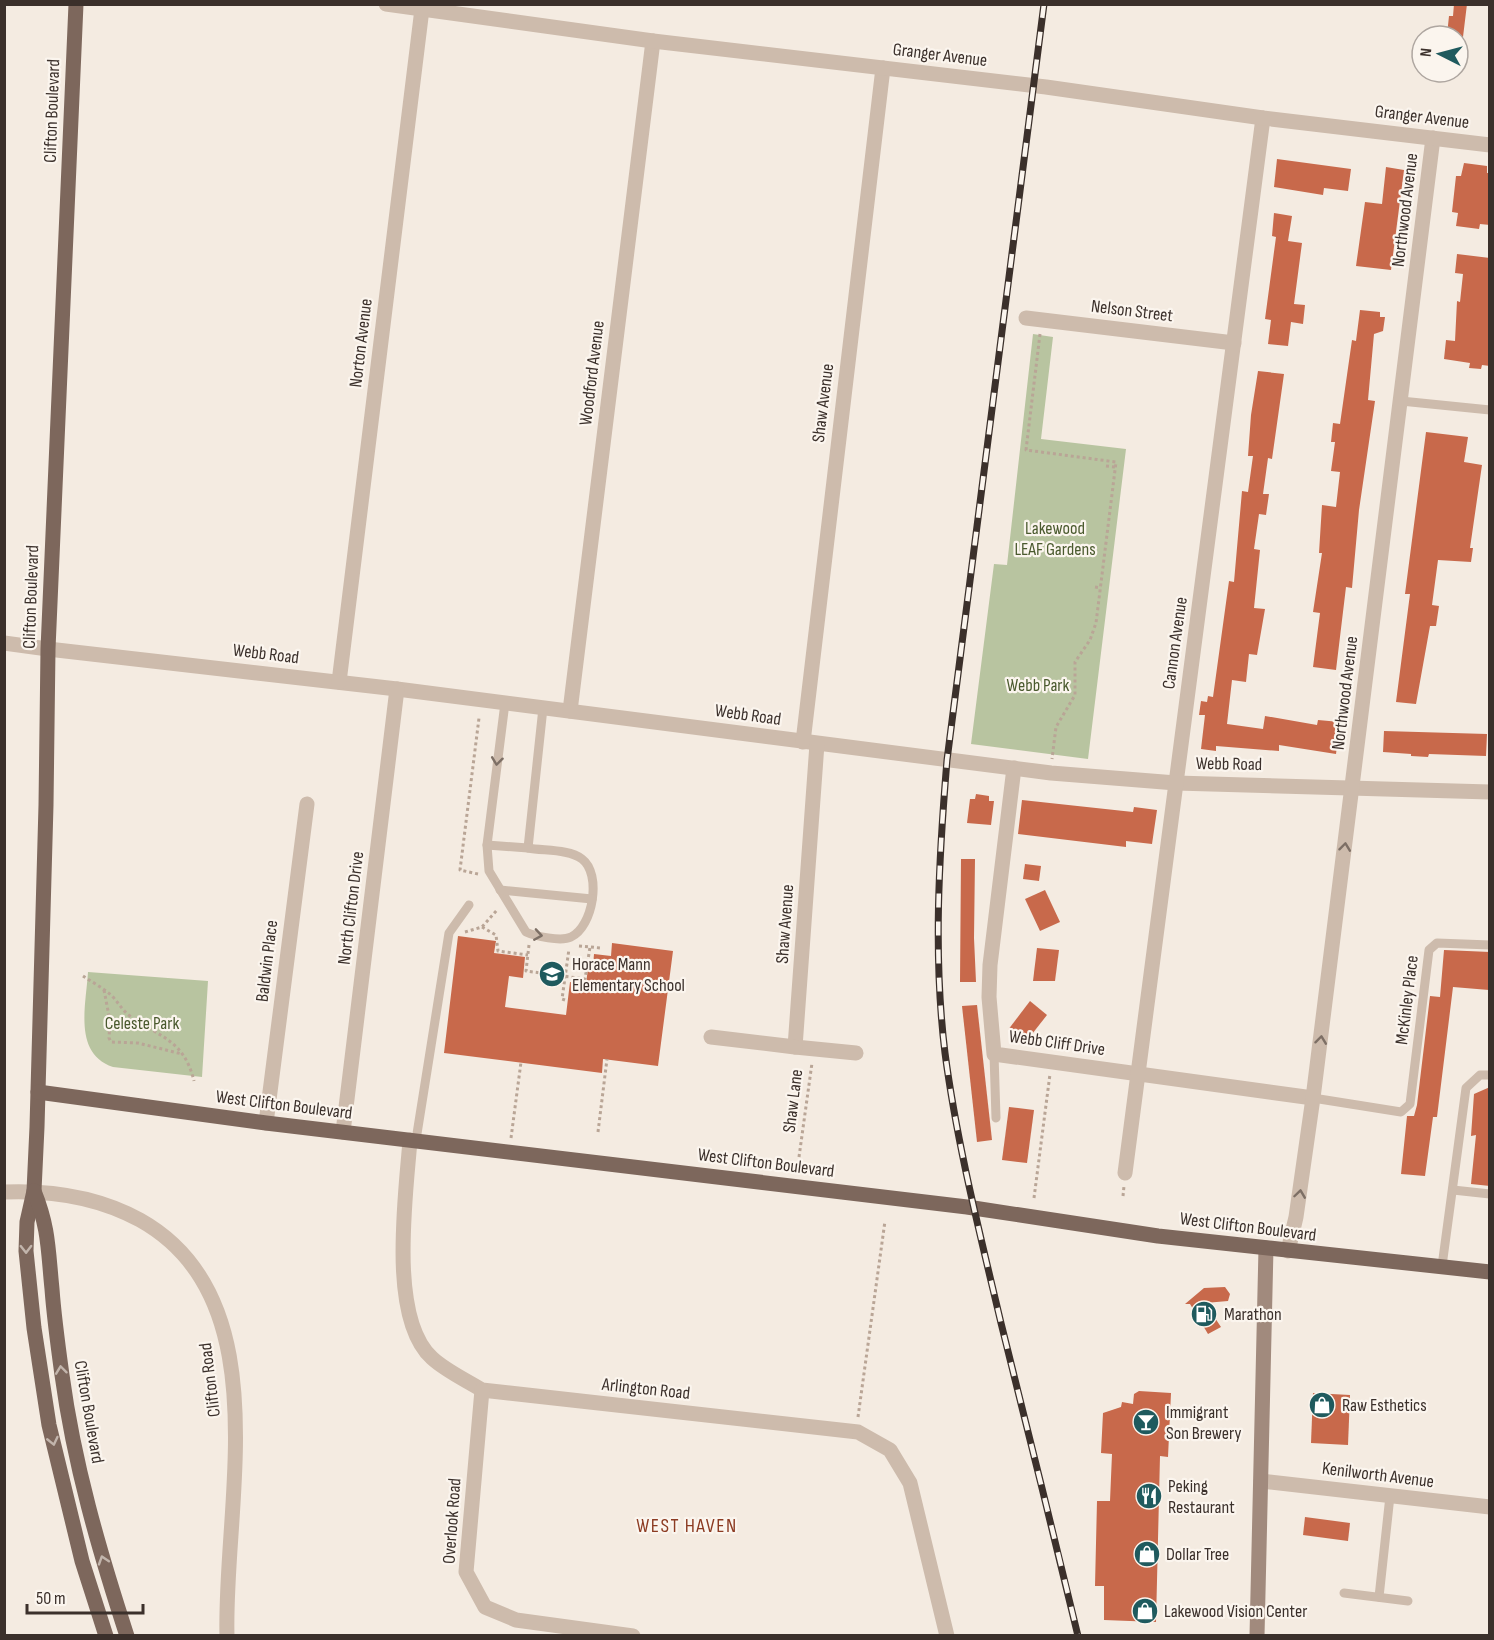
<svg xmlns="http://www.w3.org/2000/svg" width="1494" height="1640" viewBox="0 0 1494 1640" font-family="'Sofia Sans Condensed',sans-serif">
  <rect width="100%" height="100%" fill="#f4ebe1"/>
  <g fill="#b8c4a0">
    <path d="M 1033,334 L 1053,337 L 1041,439 L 1126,449 L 1088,759 L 971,744 L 994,564 L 1007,565 Z"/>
    <path d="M 88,972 L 208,981 L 202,1077 L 113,1067 C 73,1053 86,1006 88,972 Z"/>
  </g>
  <g fill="#c8694b">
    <path d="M 1454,4 L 1467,4 L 1463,37 L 1447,35 L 1449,16 L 1453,16 Z"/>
    <path d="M 1277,159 L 1351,169 L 1348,191 L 1324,188 L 1323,195 L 1274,187 Z"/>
    <path d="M 1464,163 L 1487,166 L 1487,173 L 1490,173 L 1490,225 L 1480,224 L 1479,229 L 1456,226 L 1458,213 L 1452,212 L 1456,176 L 1461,176 Z"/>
    <path d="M 1386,167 L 1404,170 L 1391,270 L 1356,266 L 1365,202 L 1382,204 Z"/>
    <path d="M 1274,213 L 1292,216 L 1288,241 L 1302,243 L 1294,304 L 1305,305 L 1303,324 L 1291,322 L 1288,346 L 1268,344 L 1271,320 L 1265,319 L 1276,237 L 1272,236 Z"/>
    <path d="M 1457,254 L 1490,258 L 1490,366 L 1482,365 L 1481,369 L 1469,368 L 1470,363 L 1444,359 L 1446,340 L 1455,341 L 1457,301 L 1460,302 L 1463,274 L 1455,273 Z"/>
    <path d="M 1360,310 L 1380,312 L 1380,317 L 1385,317 L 1383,331 L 1374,334 L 1368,400 L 1375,401 L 1359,510 L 1352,588 L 1346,587 L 1336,670 L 1313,667 L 1320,613 L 1313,612 L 1322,553 L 1319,553 L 1322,505 L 1336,507 L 1340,472 L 1331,471 L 1335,442 L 1331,442 L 1333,423 L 1340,424 L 1352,340 L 1356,341 Z"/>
    <path d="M 1258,371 L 1284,374 L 1272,459 L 1268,458 L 1263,494 L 1269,494 L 1266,515 L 1259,514 L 1254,549 L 1260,550 L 1254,608 L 1265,609 L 1257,655 L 1249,654 L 1246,682 L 1232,680 L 1227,724 L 1263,729 L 1265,716 L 1317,725 L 1318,720 L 1340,722 L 1336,754 L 1279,745 L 1279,751 L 1216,746 L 1216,751 L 1201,749 L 1205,715 L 1199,715 L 1201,701 L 1207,702 L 1208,696 L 1213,697 L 1229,581 L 1234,582 L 1242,491 L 1248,492 L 1253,456 L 1248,456 L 1251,415 Z"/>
    <path d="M 1426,432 L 1468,437 L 1464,462 L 1482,465 L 1470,548 L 1473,548 L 1471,562 L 1438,560 L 1432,605 L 1439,606 L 1436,626 L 1430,626 L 1416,704 L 1396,702 L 1410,594 L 1405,594 Z"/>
    <path d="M 1384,731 L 1487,734 L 1486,756 L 1429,754 L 1428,757 L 1411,756 L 1411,754 L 1383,752 Z"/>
    <path d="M 976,794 L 989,796 L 989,801 L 994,801 L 991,825 L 967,823 L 970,799 L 975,799 Z"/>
    <path d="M 1022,800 L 1133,812 L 1134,807 L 1157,810 L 1152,844 L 1126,841 L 1126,847 L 1018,834 Z"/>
    <path d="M 961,859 L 975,859 L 974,938 L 976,982 L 960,982 Z"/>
    <path d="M 1025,864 L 1041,866 L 1039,881 L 1023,879 Z"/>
    <path d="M 1045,890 L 1060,922 L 1040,931 L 1025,899 Z"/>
    <path d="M 458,936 L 496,941 L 494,953 L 525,957 L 523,978 L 509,976 L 505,1007 L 566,1015 L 570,982 L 586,984 L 588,968 L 593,966 L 594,954 L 611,956 L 612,943 L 673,951 L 658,1066 L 603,1059 L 602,1073 L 444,1053 Z"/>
    <path d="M 1037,948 L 1059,950 L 1055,981 L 1033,981 Z"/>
    <path d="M 1444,950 L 1490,952 L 1489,990 L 1453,987 L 1437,1117 L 1433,1117 L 1425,1176 L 1401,1174 L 1407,1116 L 1414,1116 L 1417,1105 L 1430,996 L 1440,997 Z"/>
    <path d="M 1030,1001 L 1047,1015 L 1025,1043 L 1008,1030 Z"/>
    <path d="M 977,1005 L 992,1140 L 977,1142 L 962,1006 Z"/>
    <path d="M 1490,1087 L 1490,1186 L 1471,1184 L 1476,1135 L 1471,1136 L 1474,1094 Z"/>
    <path d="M 1009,1107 L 1034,1110 L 1027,1163 L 1002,1160 Z"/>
    <path d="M 1225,1287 L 1230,1294 L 1228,1301 L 1205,1303 L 1221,1327 L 1208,1334 L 1190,1304 L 1185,1304 L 1204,1288 Z"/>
    <path d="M 1139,1391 L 1171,1393 L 1168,1457 L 1160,1456 L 1156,1622 L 1104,1620 L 1104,1586 L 1095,1586 L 1097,1501 L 1110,1501 L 1112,1454 L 1101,1453 L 1103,1413 L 1121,1407 L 1122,1402 L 1133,1404 L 1134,1394 Z"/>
    <path d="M 1313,1393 L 1350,1395 L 1348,1445 L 1311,1443 Z"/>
    <path d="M 1305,1517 L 1350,1523 L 1348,1541 L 1303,1535 Z"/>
  </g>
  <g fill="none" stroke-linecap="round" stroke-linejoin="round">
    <g stroke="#b9a596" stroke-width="3" stroke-dasharray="3 3" stroke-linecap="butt">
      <path d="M 1040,334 L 1026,450 L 1116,462 L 1096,623 L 1090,640 L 1075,662 L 1075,695 L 1056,727 L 1052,759"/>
      <path d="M 1106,466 L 1115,467"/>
      <path d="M 1095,587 L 1101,588"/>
      <path d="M 478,874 L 460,870 L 479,718"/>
      <path d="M 482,927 L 496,935 L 498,951 L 528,955"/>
      <path d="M 465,932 L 482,927 L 498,909"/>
      <path d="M 529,945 L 526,971 L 585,979 L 590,947"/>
      <path d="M 579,946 L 601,948"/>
      <path d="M 83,976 C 92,982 103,988 111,995 C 118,1002 122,1010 130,1016 C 161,1038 184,1040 194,1081"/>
      <path d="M 104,990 L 110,1021 L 109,1038 L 111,1042 L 138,1043 L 182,1054"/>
      <path d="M 565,1000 L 562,999 L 569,949"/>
      <path d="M 598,1132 L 607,1059"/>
      <path d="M 511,1138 L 521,1062"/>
      <path d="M 799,1157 L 812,1063"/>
      <path d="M 1123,1196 L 1124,1186"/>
      <path d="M 1034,1198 L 1050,1074"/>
      <path d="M 858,1417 L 885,1221"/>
    </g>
    <g stroke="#cdbbac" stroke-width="9">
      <path d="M 1401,401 L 1490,410"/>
      <path d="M 505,703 L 487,845 L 489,871 L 526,932 C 535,936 561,942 571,937 C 593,927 602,874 582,859 C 569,849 544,851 528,848 L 543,708"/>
      <path d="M 487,845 L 528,848"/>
      <path d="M 500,890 L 592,899"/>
      <path d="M 994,1054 L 996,1118"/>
      <path d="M 1313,1098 L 1401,1112 L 1410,1104 L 1429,950 L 1437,943 L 1490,945"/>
      <path d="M 416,1140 L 449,933 L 469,905"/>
      <path d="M 1453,1190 L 1490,1194"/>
      <path d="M 1442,1266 L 1466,1088 L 1480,1075 L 1490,1075"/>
      <path d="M 1344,1593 L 1408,1601"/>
      <path d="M 1379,1597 L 1390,1496"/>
    </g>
    <g stroke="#cdbbac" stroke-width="15">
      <path d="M 1026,318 L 1234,343"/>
      <path d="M 48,649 L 397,689 L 1051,773 L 1176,783 L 1490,792"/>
      <path d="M 339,682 L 422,9"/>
      <path d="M 570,711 L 653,41"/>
      <path d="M 803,742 L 883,68"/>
      <path d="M 817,744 L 795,1047 L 856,1053"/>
      <path d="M 1014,768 L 990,965 L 989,997 L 994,1054 L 1313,1098"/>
      <path d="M 711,1037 L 795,1047"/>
      <path d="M 266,1123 L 307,804"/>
      <path d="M 343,1132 L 397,689"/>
      <path d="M 410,1140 C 406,1195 388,1318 432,1358 C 446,1371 466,1380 482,1390 L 858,1432 L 890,1450 L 910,1483 L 947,1636"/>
      <path d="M 1125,1173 L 1263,118"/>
      <path d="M 4,1192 C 52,1190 98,1197 140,1220 C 281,1299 223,1505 227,1636"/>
      <path d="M 1288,1251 L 1296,1217 L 1313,1098 L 1433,138"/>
      <path d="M 482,1390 L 466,1572 L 485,1607 L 516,1620 L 633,1636"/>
      <path d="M 1261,1481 L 1490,1507"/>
    </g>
    <g stroke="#cdbbac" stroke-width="15">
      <path d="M 386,4 L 653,41 L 1046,87 L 1263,118 L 1490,145"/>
      <path d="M 4,643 L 48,649"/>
    </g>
    <path stroke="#a18a7d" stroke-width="15" d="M 1257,1636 L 1266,1248"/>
    <g stroke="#7d675c" stroke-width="15">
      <path d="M 76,4 L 48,649 L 46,805 L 37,1127 L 34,1191 L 27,1222 L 26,1251 L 34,1328 L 49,1425 L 82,1561 L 106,1636"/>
      <path d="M 38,1092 L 266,1123 L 967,1207 L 1158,1236 L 1490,1272"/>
      <path d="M 34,1191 C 49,1228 48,1250 52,1289 C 54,1317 58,1346 62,1375 C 74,1464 99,1550 127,1636"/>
    </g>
    <defs>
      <path id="rail" d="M 1044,4 L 947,760 C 939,857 933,955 945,1053 C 957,1144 980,1234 1001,1323 C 1027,1428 1053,1531 1078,1636"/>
    </defs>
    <use href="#rail" stroke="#3b302b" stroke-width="7"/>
    <use href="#rail" stroke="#fbf5ee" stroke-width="4.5" stroke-dasharray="14" stroke-linecap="butt"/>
  </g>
  <defs><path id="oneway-chevron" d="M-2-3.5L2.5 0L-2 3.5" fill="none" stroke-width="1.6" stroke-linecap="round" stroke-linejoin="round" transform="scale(1.5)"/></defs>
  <g stroke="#7d6f65">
    <use href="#oneway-chevron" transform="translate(497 761) rotate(97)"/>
    <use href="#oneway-chevron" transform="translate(1345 847) rotate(-83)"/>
    <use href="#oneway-chevron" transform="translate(538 935) rotate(9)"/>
    <use href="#oneway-chevron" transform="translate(1321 1040) rotate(-83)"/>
    <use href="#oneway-chevron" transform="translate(1300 1194) rotate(-82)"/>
  </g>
  <g stroke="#c2b5ac">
    <use href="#oneway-chevron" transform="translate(26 1249) rotate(89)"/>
    <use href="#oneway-chevron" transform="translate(61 1370) rotate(-97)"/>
    <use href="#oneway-chevron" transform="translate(53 1441) rotate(77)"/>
    <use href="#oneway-chevron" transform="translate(103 1560) rotate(-108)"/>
  </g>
  <defs>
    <symbol id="school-disc" viewBox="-11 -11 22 22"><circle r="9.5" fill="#1f5a5e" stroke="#fbf5ee"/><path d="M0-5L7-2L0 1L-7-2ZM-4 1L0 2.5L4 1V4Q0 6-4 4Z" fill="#fff"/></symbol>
    <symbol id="fuel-disc" viewBox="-11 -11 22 22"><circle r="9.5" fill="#1f5a5e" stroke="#fbf5ee"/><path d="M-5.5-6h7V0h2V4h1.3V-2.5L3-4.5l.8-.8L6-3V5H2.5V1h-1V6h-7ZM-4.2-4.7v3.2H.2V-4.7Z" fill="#fff"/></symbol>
    <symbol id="shop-disc" viewBox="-11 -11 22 22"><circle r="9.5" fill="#1f5a5e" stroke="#fbf5ee"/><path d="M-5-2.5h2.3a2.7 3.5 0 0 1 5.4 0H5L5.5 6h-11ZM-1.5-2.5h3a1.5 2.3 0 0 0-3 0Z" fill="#fff"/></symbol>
    <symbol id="bar-disc" viewBox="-11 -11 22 22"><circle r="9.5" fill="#1f5a5e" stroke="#fbf5ee"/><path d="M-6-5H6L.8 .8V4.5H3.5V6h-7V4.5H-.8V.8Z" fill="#fff"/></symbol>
    <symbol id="restaurant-disc" viewBox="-11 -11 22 22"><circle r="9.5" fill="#1f5a5e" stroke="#fbf5ee"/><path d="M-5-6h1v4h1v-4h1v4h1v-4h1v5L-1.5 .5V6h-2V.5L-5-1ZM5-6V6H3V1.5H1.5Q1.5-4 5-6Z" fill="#fff"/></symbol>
  </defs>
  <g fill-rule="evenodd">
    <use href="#school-disc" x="537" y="959" width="30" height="30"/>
    <use href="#fuel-disc" x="1189" y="1299" width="30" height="30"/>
    <use href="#shop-disc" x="1307" y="1390" width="30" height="30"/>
    <use href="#bar-disc" x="1131" y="1407" width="30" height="30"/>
    <use href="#restaurant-disc" x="1134" y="1481" width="30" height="30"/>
    <use href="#shop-disc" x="1132" y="1539" width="30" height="30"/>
    <use href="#shop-disc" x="1130" y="1596" width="30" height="30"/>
  </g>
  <g text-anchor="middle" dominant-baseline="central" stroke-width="4.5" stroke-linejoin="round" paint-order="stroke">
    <g font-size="18" fill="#3b302b" stroke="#fbf5ee">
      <text transform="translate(940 55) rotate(7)">Granger Avenue</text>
      <text transform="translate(52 111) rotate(-88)">Clifton Boulevard</text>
      <text transform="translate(1422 117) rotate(7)">Granger Avenue</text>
      <text transform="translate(1405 210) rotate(-83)">Northwood Avenue</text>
      <text transform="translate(1132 311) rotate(7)">Nelson Street</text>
      <text transform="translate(361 343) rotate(-83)">Norton Avenue</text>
      <text transform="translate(592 373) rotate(-83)">Woodford Avenue</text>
      <text transform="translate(823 403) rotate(-83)">Shaw Avenue</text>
      <text transform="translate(31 597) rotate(-88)">Clifton Boulevard</text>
      <text transform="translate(1175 643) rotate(-82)">Cannon Avenue</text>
      <text transform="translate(266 654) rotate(7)">Webb Road</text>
      <text transform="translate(1345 693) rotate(-83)">Northwood Avenue</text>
      <text transform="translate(748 715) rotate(8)">Webb Road</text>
      <text transform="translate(1229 764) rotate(1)">Webb Road</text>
      <text transform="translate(351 908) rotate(-83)">North Clifton Drive</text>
      <text transform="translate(785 924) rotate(-86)">Shaw Avenue</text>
      <text transform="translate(267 961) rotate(-83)">Baldwin Place</text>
      <text transform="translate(1407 1000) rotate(-83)">McKinley Place</text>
      <text transform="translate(1057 1043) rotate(8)">Webb Cliff Drive</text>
      <text transform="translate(793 1101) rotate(-83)">Shaw Lane</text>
      <text transform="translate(284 1105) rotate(7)">West Clifton Boulevard</text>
      <text transform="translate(766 1163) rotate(7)">West Clifton Boulevard</text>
      <text transform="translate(1248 1227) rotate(7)">West Clifton Boulevard</text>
      <text transform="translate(210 1380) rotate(-97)">Clifton Road</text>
      <text transform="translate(646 1389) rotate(6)">Arlington Road</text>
      <text transform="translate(89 1412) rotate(80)">Clifton Boulevard</text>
      <text transform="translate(1378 1475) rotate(7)">Kenilworth Avenue</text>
      <text transform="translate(452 1521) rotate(-86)">Overlook Road</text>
    </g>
    <g font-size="18" fill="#4a5a2e" stroke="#fbf5ee">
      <text x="1055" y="528">Lakewood<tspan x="1055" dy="21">LEAF Gardens</tspan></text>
      <text x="1038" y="685">Webb Park</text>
      <text x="142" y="1023">Celeste Park</text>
    </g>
    <g font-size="18" fill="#3b302b" stroke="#fbf5ee" text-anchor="start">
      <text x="572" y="964">Horace Mann<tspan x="572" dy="21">Elementary School</tspan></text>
      <text x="1224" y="1314">Marathon</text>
      <text x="1342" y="1405">Raw Esthetics</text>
      <text x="1166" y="1412">Immigrant<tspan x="1166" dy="21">Son Brewery</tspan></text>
      <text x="1168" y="1486">Peking<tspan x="1168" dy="21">Restaurant</tspan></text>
      <text x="1166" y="1554">Dollar Tree</text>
      <text x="1164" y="1611">Lakewood Vision Center</text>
    </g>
    <g font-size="20" letter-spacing="1.5" fill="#8c3b22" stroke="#fbf5ee">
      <text x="687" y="1526">WEST HAVEN</text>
    </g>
  </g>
  <rect width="1494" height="1640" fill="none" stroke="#3b302b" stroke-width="12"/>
  <g transform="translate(1440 54) rotate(276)"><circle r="28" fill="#fbf5ee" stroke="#aea6a0" stroke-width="1.5"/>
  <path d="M0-4.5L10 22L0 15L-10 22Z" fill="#1f5a5e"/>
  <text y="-9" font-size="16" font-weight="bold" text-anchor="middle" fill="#3b302b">N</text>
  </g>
  <path d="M27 1604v9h116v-9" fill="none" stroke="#3b302b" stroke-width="3"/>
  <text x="36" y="1604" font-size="18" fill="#3b302b" stroke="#fbf5ee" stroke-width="4.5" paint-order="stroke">50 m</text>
</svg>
